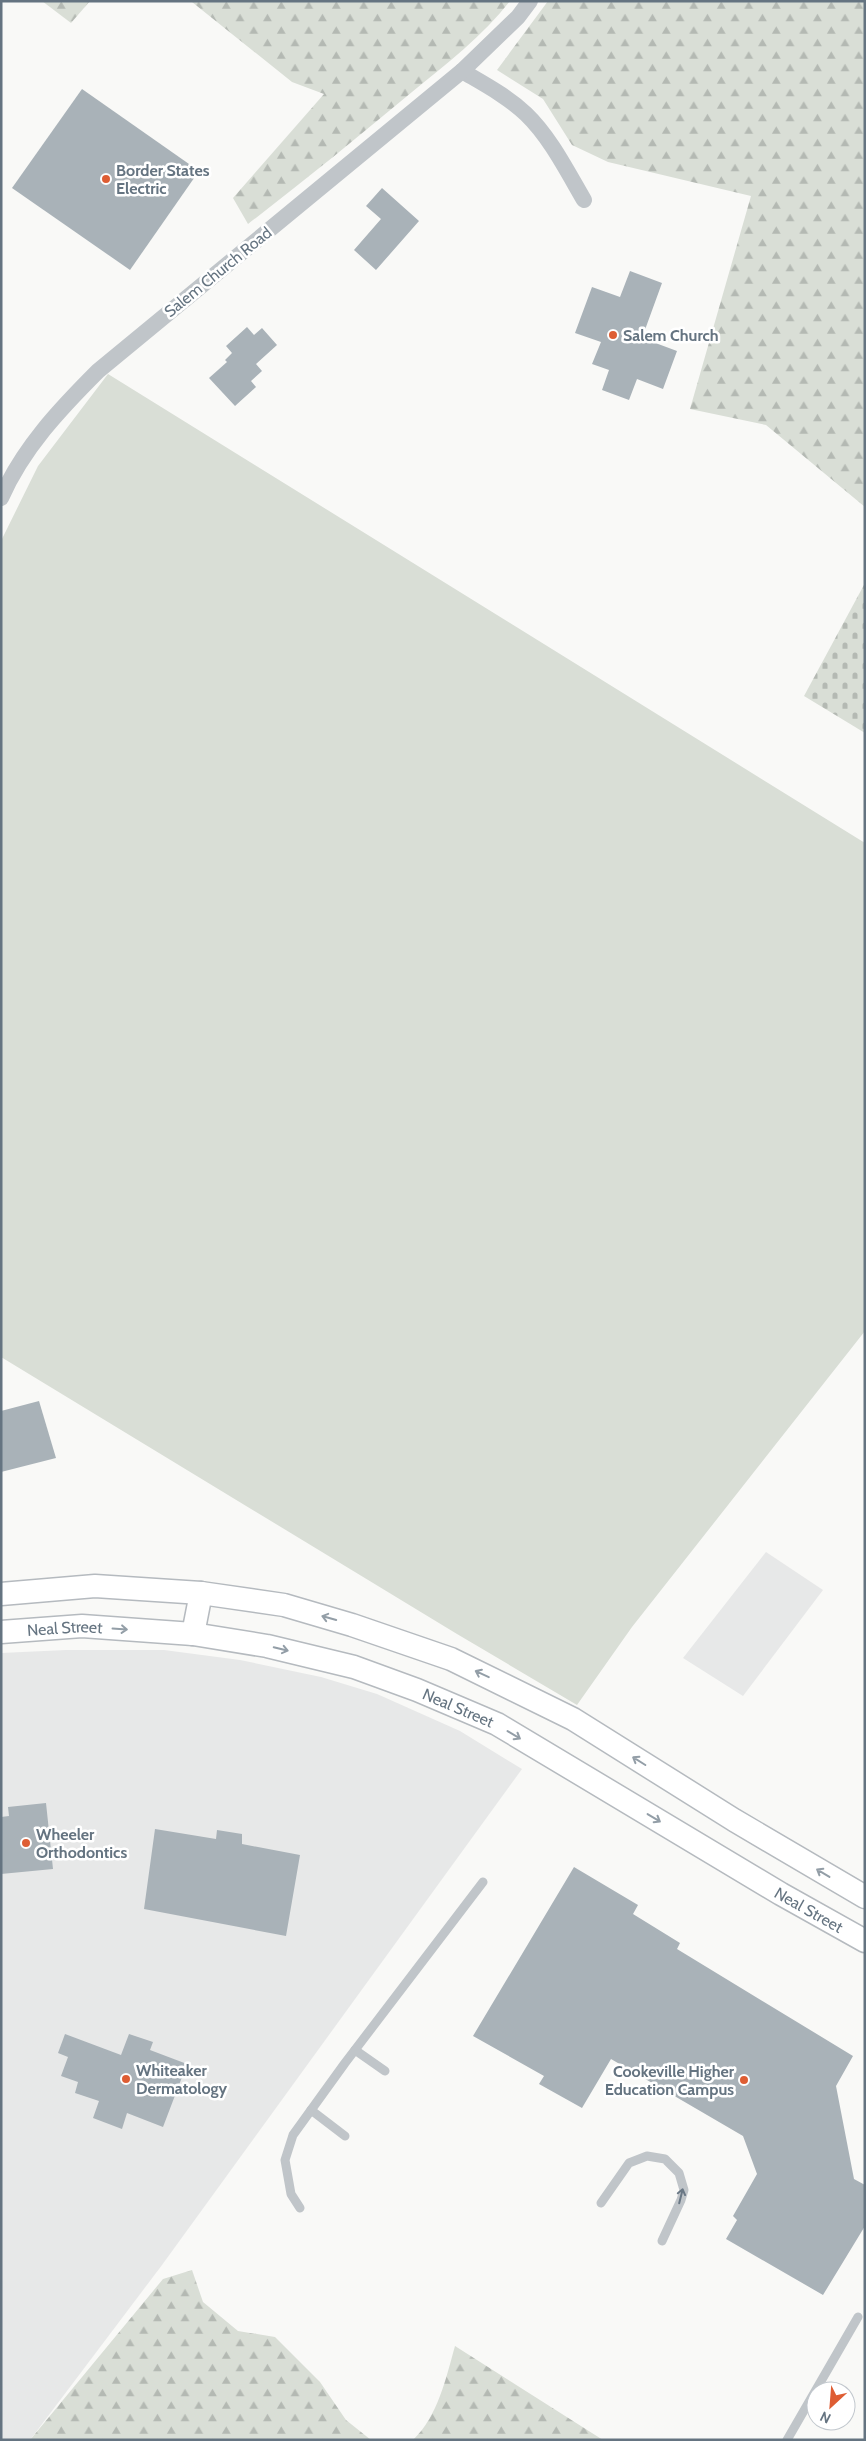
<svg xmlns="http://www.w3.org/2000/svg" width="866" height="2441" viewBox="0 0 866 2441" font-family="Cabin,sans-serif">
  <defs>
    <pattern id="forest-firs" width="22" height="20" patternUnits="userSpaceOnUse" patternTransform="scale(1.25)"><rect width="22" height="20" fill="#d9ded6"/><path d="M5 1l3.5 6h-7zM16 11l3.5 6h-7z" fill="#b4b9b3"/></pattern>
    <pattern id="cemetery-stones" width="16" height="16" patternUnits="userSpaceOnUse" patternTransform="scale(1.25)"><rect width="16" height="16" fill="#d9ded6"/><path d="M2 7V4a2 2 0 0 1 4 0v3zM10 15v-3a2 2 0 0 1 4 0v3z" fill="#b4b9b3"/></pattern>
  </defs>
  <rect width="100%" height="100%" fill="#f9f9f7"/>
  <g fill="#e7e8e8">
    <path d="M 766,1552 L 823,1590 L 743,1696 L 683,1658 Z"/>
    <path d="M 66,1650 L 164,1650 L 240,1660 L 321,1677 L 377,1694 L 460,1731 L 522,1769 L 162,2265 L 30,2440 L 1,2440 L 1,1653 Z"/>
  </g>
  <path fill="#d9ded6" d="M 108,374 L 865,843 L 865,1331 L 632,1627 L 577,1705 L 457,1634 L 1,1357 L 1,541 L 38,466 Z"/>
  <g fill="url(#forest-firs)">
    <path d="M 42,1 L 90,1 L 71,23 Z"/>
    <path d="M 186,1 L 510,1 C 483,36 446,64 412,92 C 358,137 304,181 248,224 L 233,198 L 324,94 L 292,82 L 192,2 Z"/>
    <path d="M 548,1 L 865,1 L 865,507 L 766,425 L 690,409 L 751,196 L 608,162 L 572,145 L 543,99 L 497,70 Z"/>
    <path d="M 192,2270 L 203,2302 L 238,2331 L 275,2337 L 320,2382 L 346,2420 L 371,2440 L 30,2440 L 163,2279 Z"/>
    <path d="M 455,2346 L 603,2440 L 413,2440 C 438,2416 446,2378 455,2346 Z"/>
  </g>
  <path fill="url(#cemetery-stones)" d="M 865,583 L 865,733 L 804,696 Z"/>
  <g fill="#a9b2b8">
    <path d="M 82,89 L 199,171 L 130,270 L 12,188 Z"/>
    <path d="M 382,188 L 419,221 L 376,270 L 354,250 L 381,219 L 366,206 Z"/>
    <path d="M 630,271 L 662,283 L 642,338 L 677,351 L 663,389 L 637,379 L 629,400 L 602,390 L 609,370 L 592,364 L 601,342 L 575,333 L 592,287 L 620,297 Z"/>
    <path d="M 247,327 L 254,335 L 262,328 L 277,345 L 256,364 L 262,371 L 251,381 L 256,387 L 235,406 L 209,378 L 227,362 L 225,360 L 232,353 L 226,346 Z"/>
    <path d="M 39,1401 L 56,1458 L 1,1472 L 1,1411 Z"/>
    <path d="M 46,1803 L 53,1869 L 1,1874 L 1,1817 L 9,1816 L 8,1807 Z"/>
    <path d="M 155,1829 L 216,1839 L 217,1830 L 242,1834 L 242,1844 L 300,1855 L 286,1936 L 144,1909 Z"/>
    <path d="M 574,1867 L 638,1905 L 633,1914 L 680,1943 L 677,1949 L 853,2056 L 836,2086 L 854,2179 L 865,2185 L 865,2226 L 823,2295 L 726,2239 L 737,2220 L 733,2216 L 757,2174 L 743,2136 L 611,2059 L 582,2108 L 539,2084 L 544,2076 L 473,2036 Z"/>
    <path d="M 65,2034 L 121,2055 L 129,2034 L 153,2042 L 150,2050 L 187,2064 L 163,2127 L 127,2113 L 122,2129 L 93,2118 L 99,2101 L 75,2093 L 78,2082 L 61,2076 L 68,2057 L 58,2053 Z"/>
  </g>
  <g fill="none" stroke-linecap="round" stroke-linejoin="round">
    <defs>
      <g id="secondary">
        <path d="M 1,1594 L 95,1586 L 201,1593 L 284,1605 L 352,1625 L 451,1659 L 573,1719 L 734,1820 L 865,1897"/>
        <path id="s1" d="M 1,1632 L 82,1626 L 193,1634 L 267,1646 L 354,1667 L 417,1690 L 497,1724 L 781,1894 L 865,1941"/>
        <path d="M 193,1634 L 201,1593"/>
      </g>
    </defs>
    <use href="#secondary" stroke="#b5babf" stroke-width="25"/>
    <g stroke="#c0c5c9" stroke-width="9">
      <path d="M 355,2050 L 385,2071"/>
      <path d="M 311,2110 L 345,2136"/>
      <path d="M 601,2203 L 629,2163 L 647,2156 L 665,2159 L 679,2173 L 684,2190 L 681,2200 L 662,2241"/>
      <path d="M 300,2208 L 291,2194 L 285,2160 L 293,2135 L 345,2063 L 483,1882"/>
      <path d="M 787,2440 L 858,2317"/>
    </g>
    <g stroke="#c0c5c9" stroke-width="16">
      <path d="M 462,71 C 484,84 507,96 526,114 C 550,137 567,171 584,200"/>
      <path d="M 1,498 C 23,448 60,409 98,371 L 462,71 L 518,17 L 530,1"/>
    </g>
    <use href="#secondary" stroke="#fff" stroke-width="22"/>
  </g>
  <defs><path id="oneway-shaft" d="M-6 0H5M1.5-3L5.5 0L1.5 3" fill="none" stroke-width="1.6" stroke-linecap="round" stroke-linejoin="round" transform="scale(1.25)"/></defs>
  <g stroke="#939ea7">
    <use href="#oneway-shaft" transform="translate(329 1618) rotate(-164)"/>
    <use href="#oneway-shaft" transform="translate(120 1629) rotate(4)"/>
    <use href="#oneway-shaft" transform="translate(281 1649) rotate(14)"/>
    <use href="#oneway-shaft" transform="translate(482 1674) rotate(-155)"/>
    <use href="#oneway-shaft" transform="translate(514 1735) rotate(31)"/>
    <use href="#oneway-shaft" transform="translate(639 1761) rotate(-148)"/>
    <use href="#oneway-shaft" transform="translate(654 1818) rotate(31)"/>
    <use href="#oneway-shaft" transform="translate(823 1873) rotate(-149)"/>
  </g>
  <use stroke="#6a7885" href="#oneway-shaft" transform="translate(681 2196) rotate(-76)"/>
  <g fill="#de5d33" stroke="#fff" stroke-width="2">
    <circle cx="106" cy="179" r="5"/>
    <circle cx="613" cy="335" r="5"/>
    <circle cx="26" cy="1843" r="5"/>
    <circle cx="126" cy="2079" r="5"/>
    <circle cx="744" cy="2080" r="5"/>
  </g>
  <g text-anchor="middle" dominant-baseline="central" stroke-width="5" stroke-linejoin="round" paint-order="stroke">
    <g font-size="16" font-weight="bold" fill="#657481" stroke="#fff" text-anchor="start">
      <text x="116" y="170">Border States<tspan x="116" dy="18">Electric</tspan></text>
      <text x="623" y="335">Salem Church</text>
      <text x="36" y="1834">Wheeler<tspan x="36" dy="18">Orthodontics</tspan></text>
      <text x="136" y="2070">Whiteaker<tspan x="136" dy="18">Dermatology</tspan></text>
      <text x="734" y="2071" text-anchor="end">Cookeville Higher<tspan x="734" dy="18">Education Campus</tspan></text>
    </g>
    <g font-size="16" fill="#657481" stroke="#fff">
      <text transform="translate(218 272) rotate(-39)">Salem Church Road</text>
      <text stroke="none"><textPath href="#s1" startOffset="64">Neal Street</textPath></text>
      <text stroke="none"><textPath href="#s1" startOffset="469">Neal Street</textPath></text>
      <text stroke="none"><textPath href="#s1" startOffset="874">Neal Street</textPath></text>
    </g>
  </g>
  <rect width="866" height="2441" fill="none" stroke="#657481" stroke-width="5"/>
  <g transform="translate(831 2406) rotate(206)"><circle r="24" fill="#ffffff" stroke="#c1c7cd"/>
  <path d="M0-4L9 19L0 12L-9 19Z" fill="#de5d33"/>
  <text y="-8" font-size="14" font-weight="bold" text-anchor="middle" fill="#657481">N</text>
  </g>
</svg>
